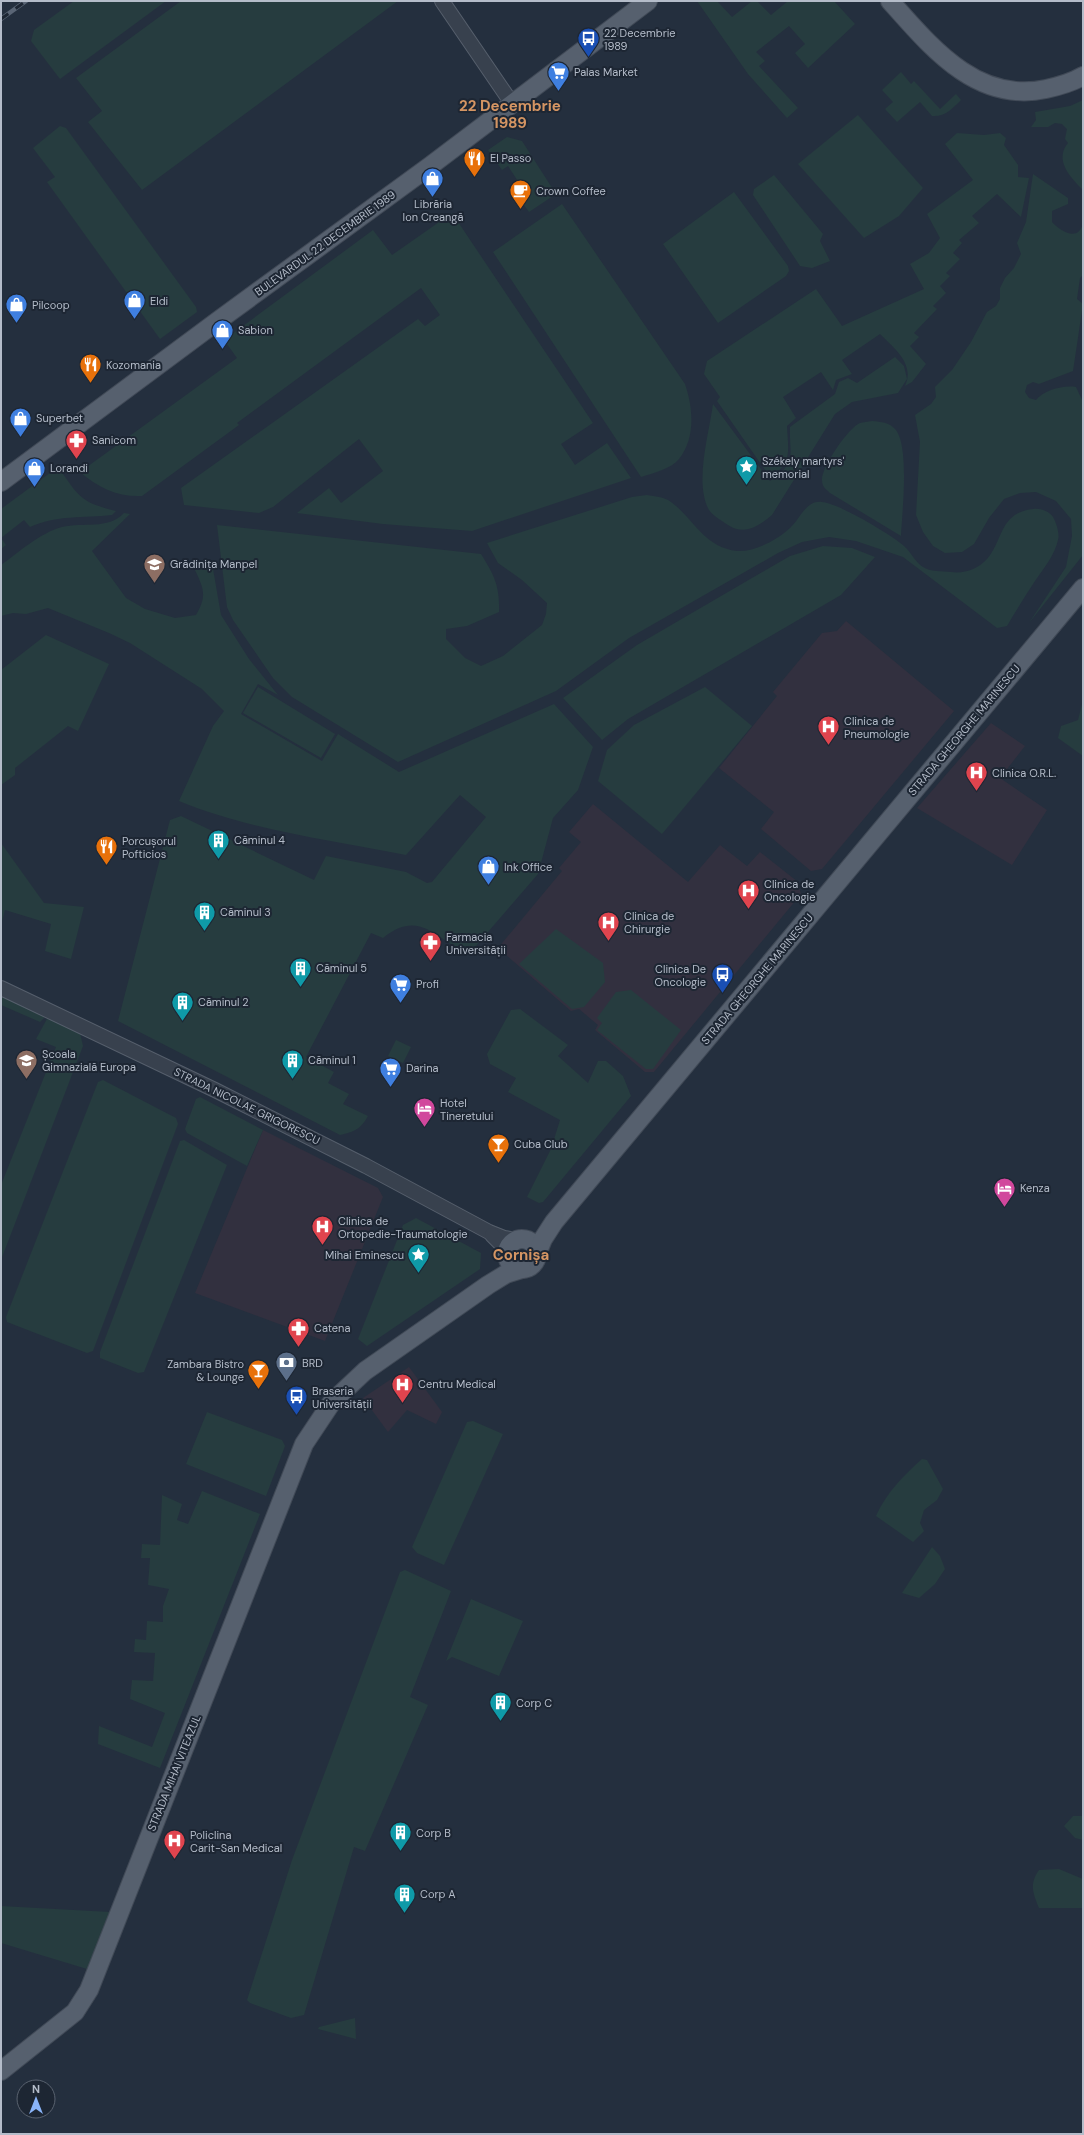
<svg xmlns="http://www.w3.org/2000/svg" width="1084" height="2135" viewBox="0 0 1084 2135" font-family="'DM Sans',sans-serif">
  <rect width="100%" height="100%" fill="#242f3e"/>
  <g fill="#32303f">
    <path d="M 846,621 L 954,711 L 822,869 L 811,871 L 761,829 L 774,812 L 719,768 L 777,696 L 773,692 L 822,633 L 837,631 Z"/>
    <path d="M 991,723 L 1025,746 L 1000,778 L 1047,810 L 1012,865 L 917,808 Z"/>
    <path d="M 593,804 L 688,882 L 720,845 L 747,866 L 760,852 L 798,882 L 801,894 L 654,1072 L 645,1072 L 595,1030 L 598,1025 L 579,1009 L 571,1011 L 498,948 L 562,871 L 559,868 L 581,842 L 569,832 Z"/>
    <path d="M 263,1130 L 378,1188 L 383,1197 L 325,1341 L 195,1293 Z"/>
    <path d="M 409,1367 L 442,1412 L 436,1424 L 407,1410 L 388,1432 L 363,1398 Z"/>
  </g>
  <g fill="#263c3f">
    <path d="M 74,1 L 166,1 L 60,79 L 31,41 L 34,30 Z"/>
    <path d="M 181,1 L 398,1 L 142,190 L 88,122 L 102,111 L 76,78 Z"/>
    <path d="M 697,1 L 717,1 L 732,17 L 752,1 L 757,1 L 771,15 L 788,1 L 834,1 L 855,24 L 808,68 L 795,53 L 805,44 L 789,26 L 756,52 L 765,61 L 759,66 L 798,108 L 787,118 L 748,74 Z"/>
    <path d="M 901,72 L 911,84 L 914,81 L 940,109 L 956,94 L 961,100 C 952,109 945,117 932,116 L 920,102 L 897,122 L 885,109 L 893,102 L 882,90 Z"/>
    <path d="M 1083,100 L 1083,190 C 1070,177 1054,160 1068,143 L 1065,139 L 1067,129 L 1062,124 L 1055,123 L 1048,127 L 1031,127 L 1036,120 L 1035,112 L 1070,106 Z"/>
    <path d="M 858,115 L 923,188 L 899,216 L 864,238 L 798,164 Z"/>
    <path d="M 60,126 L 66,128 L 196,307 L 197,312 L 160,339 L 47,182 L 55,177 L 33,148 Z"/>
    <path d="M 957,133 L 984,135 L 1000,133 L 1006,138 L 1004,145 L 1018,165 L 1018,177 L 1029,178 L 1021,217 L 997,194 L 972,216 L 979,223 L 959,240 L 962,243 L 953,253 L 960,259 L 946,273 L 950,276 L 940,286 L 946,293 L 933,306 L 937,309 L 914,333 L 919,337 L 910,346 L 926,364 L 912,382 L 905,386 C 915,364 895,349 880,334 L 842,360 L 852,374 L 836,380 L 833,390 L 821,372 L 783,397 L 796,418 L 787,426 C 788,450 793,463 770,477 L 717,401 L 720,397 L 704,374 L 707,361 L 816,289 L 842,326 L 924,289 L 910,264 L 929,253 L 940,238 L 927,214 L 973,180 L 945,144 Z"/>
    <path d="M 507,137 L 522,141 L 556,194 L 529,212 L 518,197 L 525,192 L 508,166 L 502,170 L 488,150 Z"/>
    <path d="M 1033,174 L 1068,198 L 1068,204 L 1052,211 L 1052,222 C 1061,232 1079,242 1083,223 L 1083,275 L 1080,278 L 1077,299 L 1083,304 L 1073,371 L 1039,384 L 1033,382 L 1027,385 L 1025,392 L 1029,398 L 1036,400 C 1044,390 1063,385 1076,387 L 1083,402 L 1083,555 L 1029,623 L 1066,567 L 1072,536 L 1071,519 L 1056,501 L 1036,492 L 1020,493 L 1004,499 L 989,518 L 974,544 L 962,552 L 945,553 L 933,546 L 923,532 L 916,515 L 920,442 L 915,415 L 931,404 L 936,397 L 935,387 L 952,370 L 971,342 L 987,312 L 996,306 L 1000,299 L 1000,288 L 1005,278 L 1014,268 L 1021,254 L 1017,243 L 1026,222 Z"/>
    <path d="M 774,175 L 823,234 L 820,241 L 830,261 L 812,268 L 800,266 L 753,195 L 754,189 Z"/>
    <path d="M 734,192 L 788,266 L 789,271 L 786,276 L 718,323 L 663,244 Z"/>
    <path d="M 562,204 L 685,384 C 693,407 696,438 679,459 C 671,469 653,473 641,477 L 493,252 Z"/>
    <path d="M 452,213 L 593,423 L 561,444 L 575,465 L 607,443 L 631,478 L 472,531 L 383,524 L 297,513 L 329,488 L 341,503 L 383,471 L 359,439 L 273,507 L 259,513 L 184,505 L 181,488 L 418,319 L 425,326 L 440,315 L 421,288 L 237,423 L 239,425 L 142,496 C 117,497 99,488 80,472 L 237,358 L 224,340 L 373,230 L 392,255 Z"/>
    <path d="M 895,357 L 904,366 L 907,379 L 898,393 L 852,402 L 835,414 L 772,515 C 759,526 745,536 728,525 C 722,521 713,516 709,510 C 694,483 709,434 713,404 L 770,481 C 798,461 789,457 790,427 L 835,394 L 839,382 L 848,378 L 857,383 Z"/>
    <path d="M 872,421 C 881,422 889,422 895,429 C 910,445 902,513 901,536 L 830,493 C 826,489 822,487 822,480 C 821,468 848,428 860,423 C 863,422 868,422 872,421 Z"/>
    <path d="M 58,467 C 79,496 79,502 116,511 L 112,515 C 84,518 56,515 30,527 L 24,520 L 1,538 L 6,545 L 1,549 L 1,509 Z"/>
    <path d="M 647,495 C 653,496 662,497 668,500 C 693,516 702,547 737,551 C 755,552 777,540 790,528 C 800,519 806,500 822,502 C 838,503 892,535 904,546 C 911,552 915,562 923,567 C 930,572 942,571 951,572 C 964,574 978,569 987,559 C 1004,539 999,513 1033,509 C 1040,508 1049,511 1053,517 C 1056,522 1060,534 1058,540 C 1055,555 1043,569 1035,581 C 1025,596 1016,611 1007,626 L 997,628 L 903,557 L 856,541 L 829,537 L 802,542 L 778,553 L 629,638 L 556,691 L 398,762 L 292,697 L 273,678 L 233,620 L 227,607 L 217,525 L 481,554 C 494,575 500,586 499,612 L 467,626 L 446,629 L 446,639 L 465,658 L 481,666 L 503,656 L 542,625 L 546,614 L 547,603 L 522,580 L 498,563 L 487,543 L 632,497 Z"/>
    <path d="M 124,513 L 130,514 L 92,551 L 126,598 L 145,609 L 175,618 L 196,615 C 207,596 204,589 195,570 L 204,561 L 212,563 L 221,615 L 249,659 L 278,695 L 258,684 L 241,714 L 322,761 L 338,734 L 399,772 L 554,704 L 593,747 L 578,790 L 553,818 L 538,874 L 475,947 C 444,959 428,901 383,938 L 371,933 L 306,1057 L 334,1072 L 328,1083 L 349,1094 L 343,1104 L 368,1116 C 361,1129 354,1132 340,1135 L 118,1021 L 170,820 L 181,816 L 314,880 L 326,856 L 406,872 L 427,883 L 432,882 L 486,817 L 460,795 L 406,855 C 332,840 249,830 179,801 L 213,726 L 224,711 L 202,689 L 130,643 L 109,633 L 48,608 L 26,614 L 13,613 L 1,616 L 1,565 C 19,552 40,533 62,527 C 83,522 108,530 124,513 Z"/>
    <path d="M 823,546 L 852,548 L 875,557 L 841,595 L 628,719 L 602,740 L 563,698 L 637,645 L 790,556 Z"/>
    <path d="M 46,635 L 109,664 L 78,731 L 68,726 L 15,768 L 15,775 L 1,785 L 1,670 Z"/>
    <path d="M 258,687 L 335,734 L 321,758 L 243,713 Z"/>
    <path d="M 705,687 L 752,726 L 662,834 L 598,781 L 607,750 L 634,725 Z"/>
    <path d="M 1083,700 L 1083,756 L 1058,738 L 1061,726 L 1078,720 Z"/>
    <path d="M 1,843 L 44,903 L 84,907 L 71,959 L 45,951 L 51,924 L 5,910 L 1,925 Z"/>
    <path d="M 556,929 L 603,963 L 605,982 L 584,1007 L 572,1009 L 519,964 Z"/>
    <path d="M 631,990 L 681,1030 L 653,1069 L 646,1069 L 597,1030 L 602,1023 L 597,1018 L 616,992 Z"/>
    <path d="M 1,993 L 44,1013 L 44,1018 L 40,1022 L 1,1005 Z"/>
    <path d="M 520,1009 L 568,1045 L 558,1056 L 588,1083 L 598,1061 L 606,1061 L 623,1076 L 631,1096 L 543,1202 L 539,1203 L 527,1197 L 551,1149 L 560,1120 L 508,1092 L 516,1078 L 490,1064 L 487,1054 L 511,1010 Z"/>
    <path d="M 48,1017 L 80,1033 L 83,1046 L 1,1260 L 1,1185 L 56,1047 L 36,1039 Z"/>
    <path d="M 396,1040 L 411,1047 L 403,1063 L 388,1056 Z"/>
    <path d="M 103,1080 L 176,1118 L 178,1124 L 93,1351 L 87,1353 L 7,1322 L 6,1317 L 98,1082 Z"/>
    <path d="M 200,1097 L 263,1130 L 247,1166 L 187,1133 L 185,1129 L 196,1099 Z"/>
    <path d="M 184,1140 L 227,1165 L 144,1372 L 138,1373 L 100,1358 L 100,1352 L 180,1141 Z"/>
    <path d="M 416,1218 L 481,1253 L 480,1269 L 367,1346 L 358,1339 L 403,1225 Z"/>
    <path d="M 207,1412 L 282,1440 L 285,1446 L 266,1496 L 186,1464 Z"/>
    <path d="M 473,1421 L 503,1434 L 444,1565 L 417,1553 L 412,1547 L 467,1422 Z"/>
    <path d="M 922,1459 L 927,1460 L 943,1489 L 937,1500 L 924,1510 L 920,1523 L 924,1531 L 913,1542 L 876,1516 C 886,1493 904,1475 922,1459 Z"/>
    <path d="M 202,1491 L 260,1514 L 160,1768 L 98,1744 L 99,1726 L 152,1747 L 165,1713 L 130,1699 L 132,1680 L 153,1681 L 155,1653 L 134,1652 L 135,1639 L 146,1640 L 147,1621 L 163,1622 L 163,1606 L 169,1589 L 148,1585 L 150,1558 L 141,1558 L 142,1544 L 160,1545 L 162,1495 L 182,1504 L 177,1520 L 188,1524 Z"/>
    <path d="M 932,1547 L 940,1556 L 945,1569 L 935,1584 L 919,1598 L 902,1593 Z"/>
    <path d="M 405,1570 L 451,1591 L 410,1697 L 428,1705 L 365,1851 L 354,1847 L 304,2015 L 291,2018 L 250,2003 L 247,2000 L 292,1860 L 400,1572 Z"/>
    <path d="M 471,1599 L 523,1621 L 499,1676 L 452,1657 L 446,1661 Z"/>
    <path d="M 1073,1816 L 1083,1816 L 1083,1840 L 1075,1838 L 1064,1826 Z"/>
    <path d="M 1059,1869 L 1083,1879 L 1083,1908 L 1039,1908 C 1033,1893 1029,1884 1039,1870 Z"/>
    <path d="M 1,1906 L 110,1912 L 97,1972 L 1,1943 Z"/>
    <path d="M 355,2018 L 356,2039 L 318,2029 L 319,2027 Z"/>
  </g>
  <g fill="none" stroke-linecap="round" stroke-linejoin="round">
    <defs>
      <g id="minor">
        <path d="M 442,1 L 513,105"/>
        <path d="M 1,988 L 215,1090 L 366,1166 L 489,1232 L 504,1238 L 517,1240"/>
        <path d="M 492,1235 L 501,1244 L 508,1254"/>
      </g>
      <g id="major">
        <path d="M 890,1 C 931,47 977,104 1046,89 C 1060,86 1071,83 1083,76"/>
        <path d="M 1,482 L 219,320 L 430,166 L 648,1"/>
        <circle cx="522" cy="1254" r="15"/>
        <path d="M 537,1254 L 543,1239 L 554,1222 L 1083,588"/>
        <path d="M 1,2071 L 75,2012 L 89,1990 L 304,1444 L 332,1402 L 365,1371 L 488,1285 L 506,1274 L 522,1269"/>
      </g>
    </defs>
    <use href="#minor" stroke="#565f6c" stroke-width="16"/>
    <use href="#major" stroke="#414a57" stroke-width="20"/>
    <use href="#minor" stroke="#38414e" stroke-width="14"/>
    <use href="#major" stroke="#56606e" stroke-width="18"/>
    <defs>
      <path id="rail" d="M 1,19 L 26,1"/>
    </defs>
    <use href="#rail" stroke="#5a6575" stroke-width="4.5"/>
    <use href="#rail" stroke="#1d2633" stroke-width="3" stroke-dasharray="9" stroke-linecap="butt"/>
  </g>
  <defs>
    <symbol id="bus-pin" viewBox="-11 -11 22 30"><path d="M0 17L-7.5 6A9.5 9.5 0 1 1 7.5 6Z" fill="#1a4fb4" stroke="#1d2633"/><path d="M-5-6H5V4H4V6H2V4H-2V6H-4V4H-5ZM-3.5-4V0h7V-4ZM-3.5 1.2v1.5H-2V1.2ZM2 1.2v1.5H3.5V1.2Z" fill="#fff"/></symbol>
    <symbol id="supermarket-pin" viewBox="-11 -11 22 30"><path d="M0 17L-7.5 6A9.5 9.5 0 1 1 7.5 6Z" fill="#3f7fe0" stroke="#1d2633"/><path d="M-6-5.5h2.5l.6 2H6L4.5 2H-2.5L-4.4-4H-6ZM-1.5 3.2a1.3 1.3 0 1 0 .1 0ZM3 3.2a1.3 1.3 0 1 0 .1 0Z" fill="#fff"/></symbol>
    <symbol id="restaurant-pin" viewBox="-11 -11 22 30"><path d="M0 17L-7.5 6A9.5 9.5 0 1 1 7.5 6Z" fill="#e8710a" stroke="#1d2633"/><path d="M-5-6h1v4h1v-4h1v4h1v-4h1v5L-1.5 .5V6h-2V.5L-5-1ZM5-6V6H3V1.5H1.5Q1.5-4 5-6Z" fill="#fff"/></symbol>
    <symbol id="shop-pin" viewBox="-11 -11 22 30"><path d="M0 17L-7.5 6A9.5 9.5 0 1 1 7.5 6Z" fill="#3f7fe0" stroke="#1d2633"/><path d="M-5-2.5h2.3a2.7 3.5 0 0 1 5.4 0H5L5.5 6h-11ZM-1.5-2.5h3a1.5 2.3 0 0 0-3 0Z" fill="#fff"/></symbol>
    <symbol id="cafe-pin" viewBox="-11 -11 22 30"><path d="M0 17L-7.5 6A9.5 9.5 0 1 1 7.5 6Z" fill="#e8710a" stroke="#1d2633"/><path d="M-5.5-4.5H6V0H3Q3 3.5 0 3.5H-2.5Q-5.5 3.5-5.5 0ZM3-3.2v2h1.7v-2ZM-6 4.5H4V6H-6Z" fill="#fff"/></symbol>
    <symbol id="pharmacy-pin" viewBox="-11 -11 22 30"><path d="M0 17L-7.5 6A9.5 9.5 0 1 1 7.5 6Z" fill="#e0444e" stroke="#1d2633"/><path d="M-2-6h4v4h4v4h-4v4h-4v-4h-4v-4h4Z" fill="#fff"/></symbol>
    <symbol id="sight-pin" viewBox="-11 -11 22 30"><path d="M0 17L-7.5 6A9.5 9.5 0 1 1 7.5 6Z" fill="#0f9aa8" stroke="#1d2633"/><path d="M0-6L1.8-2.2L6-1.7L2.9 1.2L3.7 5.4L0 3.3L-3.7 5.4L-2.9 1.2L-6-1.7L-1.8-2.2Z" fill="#fff"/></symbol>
    <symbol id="school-pin" viewBox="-11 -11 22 30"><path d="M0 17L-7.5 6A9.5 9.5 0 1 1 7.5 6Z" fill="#8d6e63" stroke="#1d2633"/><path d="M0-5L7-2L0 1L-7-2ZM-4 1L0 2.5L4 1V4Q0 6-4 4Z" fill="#fff"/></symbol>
    <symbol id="hospital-pin" viewBox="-11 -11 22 30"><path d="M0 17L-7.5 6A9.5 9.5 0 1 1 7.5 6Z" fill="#e0444e" stroke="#1d2633"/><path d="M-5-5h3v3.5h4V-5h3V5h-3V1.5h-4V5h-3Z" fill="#fff"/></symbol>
    <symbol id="building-pin" viewBox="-11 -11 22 30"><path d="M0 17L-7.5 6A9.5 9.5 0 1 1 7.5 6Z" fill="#0f9aa8" stroke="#1d2633"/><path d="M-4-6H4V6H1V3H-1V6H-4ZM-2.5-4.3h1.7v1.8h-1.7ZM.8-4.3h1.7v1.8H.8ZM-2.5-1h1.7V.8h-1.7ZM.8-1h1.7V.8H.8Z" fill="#fff"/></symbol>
    <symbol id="hotel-pin" viewBox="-11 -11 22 30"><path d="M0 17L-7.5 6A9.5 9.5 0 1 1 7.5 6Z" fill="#d1479c" stroke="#1d2633"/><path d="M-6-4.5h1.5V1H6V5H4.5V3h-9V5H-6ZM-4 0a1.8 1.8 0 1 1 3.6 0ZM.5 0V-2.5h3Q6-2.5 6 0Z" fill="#fff"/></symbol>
    <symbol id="bar-pin" viewBox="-11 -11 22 30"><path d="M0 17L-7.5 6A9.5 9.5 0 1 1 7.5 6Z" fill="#e8710a" stroke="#1d2633"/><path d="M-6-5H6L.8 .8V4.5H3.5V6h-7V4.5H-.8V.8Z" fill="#fff"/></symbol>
    <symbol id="bank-pin" viewBox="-11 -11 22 30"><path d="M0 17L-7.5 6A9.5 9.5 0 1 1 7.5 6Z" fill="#5c6f8a" stroke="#1d2633"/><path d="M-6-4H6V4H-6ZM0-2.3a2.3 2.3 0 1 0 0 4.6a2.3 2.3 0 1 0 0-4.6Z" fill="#fff"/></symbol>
  </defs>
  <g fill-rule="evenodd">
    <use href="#bus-pin" x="576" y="26" width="25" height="34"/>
    <use href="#supermarket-pin" x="546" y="60" width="25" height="34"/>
    <use href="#restaurant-pin" x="462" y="146" width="25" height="34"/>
    <use href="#shop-pin" x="420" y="166" width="25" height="34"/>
    <use href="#cafe-pin" x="508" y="178" width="25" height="34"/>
    <use href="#shop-pin" x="122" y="288" width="25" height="34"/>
    <use href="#shop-pin" x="4" y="292" width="25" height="34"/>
    <use href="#shop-pin" x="210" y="318" width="25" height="34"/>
    <use href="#restaurant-pin" x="78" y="352" width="25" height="34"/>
    <use href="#shop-pin" x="8" y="406" width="25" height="34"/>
    <use href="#pharmacy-pin" x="64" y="428" width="25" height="34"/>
    <use href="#sight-pin" x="734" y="454" width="25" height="34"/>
    <use href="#shop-pin" x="22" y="456" width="25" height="34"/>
    <use href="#school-pin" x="142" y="552" width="25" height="34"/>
    <use href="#hospital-pin" x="816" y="714" width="25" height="34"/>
    <use href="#hospital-pin" x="964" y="760" width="25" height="34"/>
    <use href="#building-pin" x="206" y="828" width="25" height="34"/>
    <use href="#restaurant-pin" x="94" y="834" width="25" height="34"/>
    <use href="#shop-pin" x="476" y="854" width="25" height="34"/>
    <use href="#hospital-pin" x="736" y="878" width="25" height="34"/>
    <use href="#building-pin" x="192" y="900" width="25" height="34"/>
    <use href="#hospital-pin" x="596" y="910" width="25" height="34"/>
    <use href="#pharmacy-pin" x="418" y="930" width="25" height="34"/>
    <use href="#building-pin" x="288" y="956" width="25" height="34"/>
    <use href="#bus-pin" x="710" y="962" width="25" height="34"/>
    <use href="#supermarket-pin" x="388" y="972" width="25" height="34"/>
    <use href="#building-pin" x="170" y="990" width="25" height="34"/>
    <use href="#school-pin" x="14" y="1048" width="25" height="34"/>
    <use href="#building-pin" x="280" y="1048" width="25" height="34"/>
    <use href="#supermarket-pin" x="378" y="1056" width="25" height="34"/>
    <use href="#hotel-pin" x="412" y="1096" width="25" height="34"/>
    <use href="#bar-pin" x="486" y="1132" width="25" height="34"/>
    <use href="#hotel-pin" x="992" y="1176" width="25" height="34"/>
    <use href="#hospital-pin" x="310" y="1214" width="25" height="34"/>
    <use href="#sight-pin" x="406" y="1242" width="25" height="34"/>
    <use href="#pharmacy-pin" x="286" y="1316" width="25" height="34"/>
    <use href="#bank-pin" x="274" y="1350" width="25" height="34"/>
    <use href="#bar-pin" x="246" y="1358" width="25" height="34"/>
    <use href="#hospital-pin" x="390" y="1372" width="25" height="34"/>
    <use href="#bus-pin" x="284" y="1384" width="25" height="34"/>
    <use href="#building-pin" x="488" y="1690" width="25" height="34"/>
    <use href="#building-pin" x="388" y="1820" width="25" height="34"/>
    <use href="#hospital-pin" x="162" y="1828" width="25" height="34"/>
    <use href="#building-pin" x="392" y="1882" width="25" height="34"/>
  </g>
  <g text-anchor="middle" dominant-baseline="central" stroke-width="4" stroke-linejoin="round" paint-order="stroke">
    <g font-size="11" fill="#b4bcc9" stroke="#1d2633" text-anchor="start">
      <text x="604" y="33">22 Decembrie<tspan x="604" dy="13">1989</tspan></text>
      <text x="574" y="72">Palas Market</text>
      <text x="490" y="158">El Passo</text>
      <text x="536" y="191">Crown Coffee</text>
      <text x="433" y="204" text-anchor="middle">Librăria<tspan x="433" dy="13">Ion Creangă</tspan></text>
      <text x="150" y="301">Eldi</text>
      <text x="32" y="305">Pilcoop</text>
      <text x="238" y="330">Sabion</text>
      <text x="106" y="365">Kozomania</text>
      <text x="36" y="418">Superbet</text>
      <text x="92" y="440">Sanicom</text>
      <text x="762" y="461">Székely martyrs'<tspan x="762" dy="13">memorial</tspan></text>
      <text x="50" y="468">Lorandi</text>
      <text x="170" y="564">Grădinița Manpel</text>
      <text x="844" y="721">Clinica de<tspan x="844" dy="13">Pneumologie</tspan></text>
      <text x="992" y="773">Clinica O.R.L.</text>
      <text x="234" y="840">Căminul 4</text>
      <text x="122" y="841">Porcușorul<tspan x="122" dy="13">Pofticios</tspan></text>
      <text x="504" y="867">Ink Office</text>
      <text x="764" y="884">Clinica de<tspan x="764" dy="13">Oncologie</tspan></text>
      <text x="220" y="912">Căminul 3</text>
      <text x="624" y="916">Clinica de<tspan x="624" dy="13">Chirurgie</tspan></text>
      <text x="446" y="937">Farmacia<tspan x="446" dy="13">Universității</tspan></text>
      <text x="316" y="968">Căminul 5</text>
      <text x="706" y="969" text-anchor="end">Clinica De<tspan x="706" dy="13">Oncologie</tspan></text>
      <text x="416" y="984">Profi</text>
      <text x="198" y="1002">Căminul 2</text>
      <text x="42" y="1054">Școala<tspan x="42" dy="13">Gimnazială Europa</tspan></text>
      <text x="308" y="1060">Căminul 1</text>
      <text x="406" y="1068">Darina</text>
      <text x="440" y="1103">Hotel<tspan x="440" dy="13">Tineretului</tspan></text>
      <text x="514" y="1144">Cuba Club</text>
      <text x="1020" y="1188">Kenza</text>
      <text x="338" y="1221">Clinica de<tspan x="338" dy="13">Ortopedie-Traumatologie</tspan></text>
      <text x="404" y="1255" text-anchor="end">Mihai Eminescu</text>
      <text x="314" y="1328">Catena</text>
      <text x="302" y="1363">BRD</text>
      <text x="244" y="1364" text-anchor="end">Zambara Bistro<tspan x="244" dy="13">&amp; Lounge</tspan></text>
      <text x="418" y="1384">Centru Medical</text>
      <text x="312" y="1391">Braseria<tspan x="312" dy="13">Universității</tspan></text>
      <text x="516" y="1703">Corp C</text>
      <text x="416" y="1833">Corp B</text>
      <text x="190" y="1835">Policlina<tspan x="190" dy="13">Carit-San Medical</tspan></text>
      <text x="420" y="1894">Corp A</text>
    </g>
    <g font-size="11" fill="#b4bcc9" stroke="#1d2633">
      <text transform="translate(325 243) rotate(-36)">BULEVARDUL 22 DECEMBRIE 1989</text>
      <text transform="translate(964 730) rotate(-50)">STRADA GHEORGHE MARINESCU</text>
      <text transform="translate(757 979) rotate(-50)">STRADA GHEORGHE MARINESCU</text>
      <text transform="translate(247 1106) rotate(26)">STRADA NICOLAE GRIGORESCU</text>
      <text transform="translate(174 1773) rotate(-68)">STRADA MIHAI VITEAZUL</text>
    </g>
    <g font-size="15" font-weight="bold" fill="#d59563" stroke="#1d2633">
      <text x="510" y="106">22 Decembrie<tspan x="510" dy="17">1989</tspan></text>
      <text x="521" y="1255">Cornișa</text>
    </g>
  </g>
  <rect width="1084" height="2135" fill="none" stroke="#b4bcc9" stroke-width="4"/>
  <g transform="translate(36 2099)"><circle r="19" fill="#1d2633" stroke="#59626f"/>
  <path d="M0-3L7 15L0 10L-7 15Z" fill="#8ab4f8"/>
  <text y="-6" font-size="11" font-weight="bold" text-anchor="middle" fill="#b4bcc9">N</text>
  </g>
</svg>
